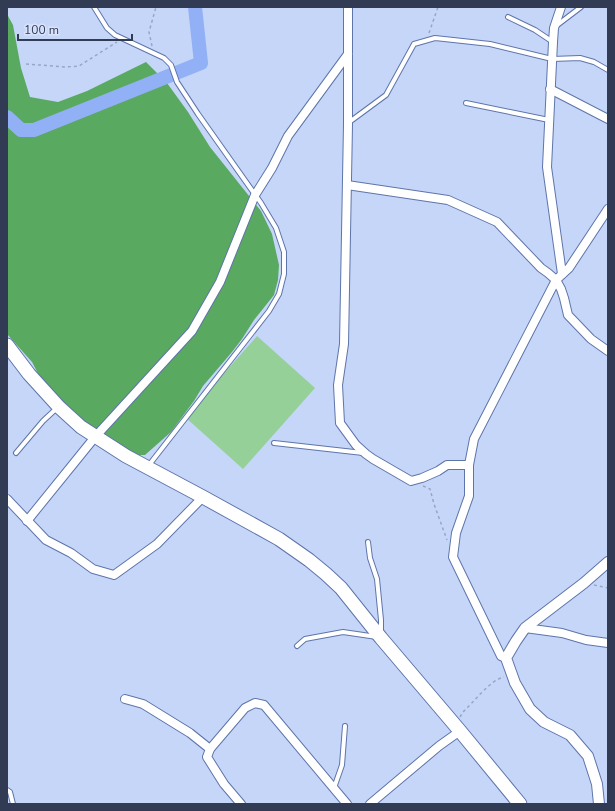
<svg xmlns="http://www.w3.org/2000/svg" width="615" height="811" viewBox="0 0 615 811" font-family="'Nunito Sans',sans-serif">
  <rect width="100%" height="100%" fill="#c6d6f9"/>
  <path fill="#94d098" d="M 257,336 L 315,388 L 243,469 L 185,417 Z"/>
  <path fill="#59a961" d="M 7,14 L 13,25 L 21,68 L 30,97 L 58,102 L 87,91 L 146,62 L 167,83 L 188,112 L 210,147 L 261,211 L 272,234 L 279,265 L 278,280 L 274,295 L 254,320 L 242,339 L 232,352 L 203,386 L 194,401 L 171,432 L 145,455 L 127,455 L 107,446 L 44,385 L 32,362 L 7,334 Z"/>
  <g fill="none" stroke-linecap="round" stroke-linejoin="round">
    <path stroke="#92b0f6" stroke-width="14" d="M 7,117 L 21,130 L 34,130 L 201,63 L 195,7"/>
    <defs>
      <g id="service">
        <path d="M 94,7 L 107,28 L 115,35 L 164,58 L 171,65 L 177,82 L 198,114 L 261,203 L 276,228 L 284,252 L 284,274 L 279,294 L 269,311 L 149,465"/>
        <path d="M 508,17 L 535,30 L 553,42"/>
        <path d="M 556,26 L 581,7"/>
        <path d="M 466,103 L 549,120"/>
        <path d="M 348,123 L 386,95 L 414,44 L 435,38 L 490,44 L 552,59 L 580,58 L 594,62 L 608,70"/>
        <path d="M 274,443 L 363,453"/>
        <path d="M 16,453 L 43,421 L 57,408"/>
        <path d="M 368,542 L 370,558 L 377,579 L 381,620 L 381,632"/>
        <path d="M 297,646 L 305,639 L 343,632 L 377,637"/>
        <path d="M 334,788 L 342,765 L 345,726"/>
        <path d="M 7,790 L 10,792 L 13,804"/>
      </g>
      <g id="minor">
        <path d="M 348,7 L 348,124 L 344,344 L 338,385 L 340,423 L 356,445 L 366,454 L 373,459 L 411,481 L 422,478 L 438,471 L 447,465 L 469,465"/>
        <path d="M 561,7 L 554,28 L 553,42 L 547,167 L 562,274"/>
        <path d="M 550,89 L 608,119"/>
        <path d="M 347,185 L 448,200 L 497,222 L 541,268 L 548,273 L 556,280 L 474,439 L 469,465 L 469,496 L 456,533 L 453,557 L 501,656 L 506,658"/>
        <path d="M 608,209 L 569,268 L 556,280 L 561,289 L 564,298 L 568,315 L 591,339 L 608,351"/>
        <path d="M 7,499 L 46,540 L 71,553 L 93,569 L 114,575 L 157,544 L 203,497"/>
        <path d="M 27,521 L 95,437 L 192,331 L 220,282 L 255,195 L 272,168 L 288,136 L 348,54"/>
        <path d="M 525,628 L 562,633 L 586,640 L 608,643"/>
        <path d="M 125,699 L 143,704 L 190,733 L 210,749"/>
        <path d="M 241,804 L 224,784 L 207,757 L 210,749 L 245,708 L 255,703 L 264,705 L 347,804"/>
        <path d="M 370,804 L 439,746 L 460,731"/>
      </g>
      <path id="tertiary" d="M 599,804 L 597,784 L 588,756 L 570,735 L 544,722 L 530,709 L 515,683 L 506,658 L 516,641 L 525,628 L 584,583 L 608,562"/>
      <path id="trunk" d="M 7,345 L 29,374 L 59,407 L 81,427 L 126,456 L 203,497 L 279,539 L 309,560 L 326,574 L 341,588 L 381,638 L 460,731 L 520,804"/>
    </defs>
    <use href="#service" stroke="#5e75aa" stroke-width="6"/>
    <use href="#minor" stroke="#5e75aa" stroke-width="10"/>
    <use href="#tertiary" stroke="#5e75aa" stroke-width="12"/>
    <use href="#trunk" stroke="#5e75aa" stroke-width="15"/>
    <g stroke="#98a6c6" stroke-width="1.5" stroke-dasharray="3 3" stroke-linecap="butt">
      <path d="M 429,33 L 438,7"/>
      <path d="M 152,46 L 149,32 L 156,7"/>
      <path d="M 26,64 L 66,67 L 79,66 L 117,42"/>
      <path d="M 423,486 L 430,489 L 434,504 L 447,540"/>
      <path d="M 594,585 L 608,588"/>
      <path d="M 460,717 L 463,712 C 474,702 490,680 504,677"/>
    </g>
    <use href="#service" stroke="#fff" stroke-width="4"/>
    <use href="#minor" stroke="#fff" stroke-width="8"/>
    <use href="#tertiary" stroke="#fff" stroke-width="10"/>
    <use href="#trunk" stroke="#fff" stroke-width="13"/>
  </g>
  <rect width="615" height="811" fill="none" stroke="#313b53" stroke-width="16"/>
  <path d="M18 34v6h114v-6" fill="none" stroke="#313b53" stroke-width="2"/>
  <text x="24" y="34" font-size="12" fill="#313b53" stroke="#d8e3fb" stroke-width="3" paint-order="stroke">100 m</text>
</svg>
